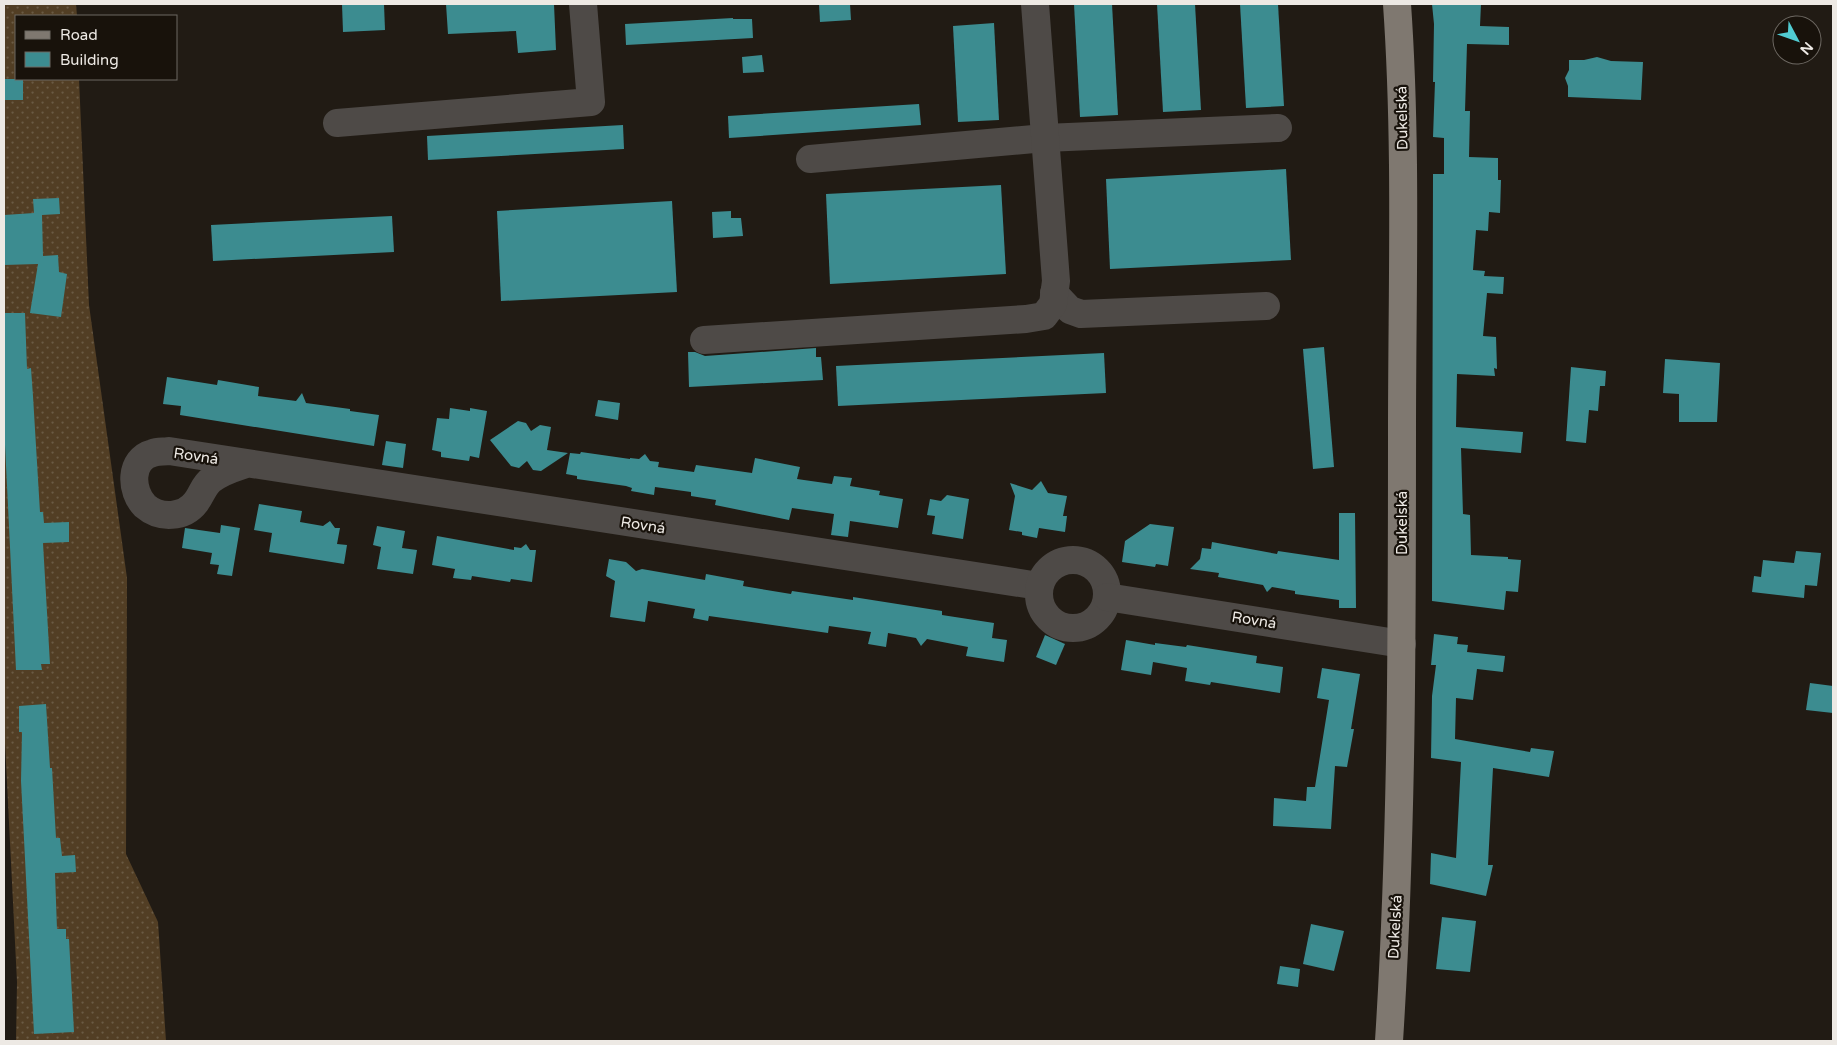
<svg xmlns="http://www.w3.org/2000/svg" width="1837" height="1045" viewBox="0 0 1837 1045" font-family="'Varela Round',sans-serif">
  <defs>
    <pattern id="grass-dots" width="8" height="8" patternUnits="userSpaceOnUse" patternTransform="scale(1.25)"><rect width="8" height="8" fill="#523e24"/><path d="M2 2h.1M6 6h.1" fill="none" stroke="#6b5a44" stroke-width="1.8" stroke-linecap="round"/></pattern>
  </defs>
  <rect width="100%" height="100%" fill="#211b14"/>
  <path fill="url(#grass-dots)" d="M 4,4 L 76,4 L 77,16 L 16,16 L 16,79 L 79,79 L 89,305 L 127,578 L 126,854 L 158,922 L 166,1041 L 16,1041 L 17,982 L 4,723 Z"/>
  <g fill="#3c8c90">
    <path d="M 342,4 L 384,4 L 385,30 L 343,32 Z"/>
    <path d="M 446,4 L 554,4 L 556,50 L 518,53 L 516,31 L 448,34 Z"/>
    <path d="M 819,4 L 850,4 L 851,20 L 820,22 Z"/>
    <path d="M 1074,4 L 1112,4 L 1118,115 L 1080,117 Z"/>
    <path d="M 1157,4 L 1195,4 L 1201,110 L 1163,112 Z"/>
    <path d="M 1240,4 L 1278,4 L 1284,106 L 1246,108 Z"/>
    <path d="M 1432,4 L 1481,4 L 1480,26 L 1509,27 L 1509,45 L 1467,44 L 1465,111 L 1470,111 L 1469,157 L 1498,158 L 1498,180 L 1501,180 L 1500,213 L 1489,212 L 1488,231 L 1476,230 L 1473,270 L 1485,271 L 1484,276 L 1504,277 L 1503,294 L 1487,293 L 1483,336 L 1496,337 L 1497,369 L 1494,368 L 1495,376 L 1457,374 L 1456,427 L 1523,432 L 1521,453 L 1461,448 L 1463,514 L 1470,515 L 1471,555 L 1508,557 L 1508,559 L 1521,560 L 1518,592 L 1506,591 L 1504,610 L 1432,601 L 1433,174 L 1444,174 L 1444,138 L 1433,137 L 1435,82 L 1433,82 L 1434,24 Z"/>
    <path d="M 733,18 L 733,19 L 752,19 L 753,38 L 626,45 L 625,24 Z"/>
    <path d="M 994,23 L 999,120 L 958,122 L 953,26 Z"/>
    <path d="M 762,55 L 764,72 L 743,73 L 742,57 Z"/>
    <path d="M 1597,57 L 1611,61 L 1643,62 L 1641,100 L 1568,97 L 1568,86 L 1565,78 L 1569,70 L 1569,60 L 1584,60 Z"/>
    <rect x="4" y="79" width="19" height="21"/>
    <path d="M 919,104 L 921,125 L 729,138 L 728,116 Z"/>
    <path d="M 623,125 L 624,149 L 428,160 L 427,136 Z"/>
    <path d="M 1286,169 L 1291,260 L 1110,269 L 1106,179 Z"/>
    <path d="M 1001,185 L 1006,274 L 830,284 L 826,194 Z"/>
    <path d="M 59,198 L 60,214 L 42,215 L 43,256 L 58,255 L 59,272 L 67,274 L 61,317 L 30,313 L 38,264 L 4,265 L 4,215 L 34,213 L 33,199 Z"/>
    <path d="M 672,201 L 677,292 L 501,301 L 497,211 Z"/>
    <path d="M 731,211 L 731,218 L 741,218 L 743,236 L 713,238 L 712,212 Z"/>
    <path d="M 392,216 L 394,252 L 213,261 L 211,225 Z"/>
    <path d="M 4,313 L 25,313 L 27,369 L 31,368 L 33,396 L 40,512 L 43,512 L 44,523 L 69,522 L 69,542 L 43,543 L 50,664 L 41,664 L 42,670 L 16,670 L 5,445 Z"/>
    <path d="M 1324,347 L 1334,467 L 1313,469 L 1303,349 Z"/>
    <path d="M 816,348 L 816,357 L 821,357 L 823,380 L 689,387 L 688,352 L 695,352 L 705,356 Z"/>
    <path d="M 1104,353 L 1106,393 L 838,406 L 836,366 Z"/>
    <path d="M 1665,359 L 1720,363 L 1717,422 L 1679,422 L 1679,394 L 1663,393 Z"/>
    <path d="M 1571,367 L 1606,371 L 1605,386 L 1600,386 L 1598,411 L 1589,410 L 1586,443 L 1566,441 Z"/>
    <path d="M 167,377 L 217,385 L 218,380 L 259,387 L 258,396 L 296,401 L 302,393 L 306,403 L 350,409 L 350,411 L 379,415 L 374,446 L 180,415 L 181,406 L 163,404 Z"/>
    <path d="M 598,400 L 620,403 L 618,420 L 595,416 Z"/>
    <path d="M 450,408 L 470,411 L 470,408 L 487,411 L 479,458 L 470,456 L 469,461 L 441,457 L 441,452 L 432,450 L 437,418 L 449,419 Z"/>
    <path d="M 518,421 L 526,423 L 531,431 L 540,425 L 551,427 L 547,450 L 568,453 L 541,471 L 533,470 L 527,461 L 519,468 L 511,466 L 490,440 Z"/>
    <path d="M 386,441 L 406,444 L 403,468 L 382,465 Z"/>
    <path d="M 581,452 L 630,459 L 630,458 L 639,459 L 645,454 L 650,461 L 659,462 L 658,467 L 694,472 L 696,465 L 752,473 L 755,458 L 800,467 L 797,479 L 832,484 L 834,476 L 852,478 L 850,486 L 880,491 L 879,495 L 903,499 L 898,528 L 850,521 L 848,537 L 831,535 L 834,514 L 792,508 L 789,520 L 715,505 L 716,500 L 691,496 L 691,492 L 655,487 L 654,495 L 631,491 L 632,488 L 626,486 L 577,479 L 577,476 L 566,474 L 570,453 L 580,454 Z"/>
    <path d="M 1041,481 L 1048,493 L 1067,496 L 1063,516 L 1067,516 L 1065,532 L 1039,528 L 1037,538 L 1022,535 L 1022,532 L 1009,530 L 1015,496 L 1010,483 L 1032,490 Z"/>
    <path d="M 947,495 L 969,499 L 963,539 L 932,534 L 935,516 L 927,515 L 930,499 L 941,501 Z"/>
    <path d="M 259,504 L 302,511 L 300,522 L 323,526 L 330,521 L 335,528 L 340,528 L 337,544 L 347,545 L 344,564 L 269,552 L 272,533 L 254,530 Z"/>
    <path d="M 1339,513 L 1355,513 L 1356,608 L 1339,608 L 1339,600 L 1295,594 L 1295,591 L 1272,587 L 1267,592 L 1263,585 L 1218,577 L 1219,573 L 1190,569 L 1200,559 L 1202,548 L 1211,549 L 1212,542 L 1277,554 L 1278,551 L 1339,560 Z"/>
    <path d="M 1150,524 L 1174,527 L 1168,566 L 1156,564 L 1155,567 L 1122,562 L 1125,541 Z"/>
    <path d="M 221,525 L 240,528 L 232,576 L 217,574 L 219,565 L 210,564 L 212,553 L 182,548 L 185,528 L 220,533 Z"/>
    <path d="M 377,526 L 405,531 L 402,548 L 417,550 L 413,574 L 377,569 L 381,547 L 373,545 Z"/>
    <path d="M 437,536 L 514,550 L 514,547 L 521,548 L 526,544 L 530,550 L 536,550 L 532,582 L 511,579 L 510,582 L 472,576 L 471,580 L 453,578 L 455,569 L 432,565 Z"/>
    <path d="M 1796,551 L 1821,553 L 1817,586 L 1805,585 L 1804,598 L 1752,592 L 1754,576 L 1761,577 L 1763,560 L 1794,563 Z"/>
    <path d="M 609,559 L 626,562 L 636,571 L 642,569 L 705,580 L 706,574 L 744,581 L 743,586 L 791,594 L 792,591 L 853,600 L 853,597 L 942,611 L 942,615 L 994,623 L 992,638 L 1007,640 L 1004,662 L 966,656 L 968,647 L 927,639 L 921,646 L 916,638 L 888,633 L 886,647 L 868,644 L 871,632 L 829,626 L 828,633 L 709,616 L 708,621 L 693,618 L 695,609 L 648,601 L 645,622 L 610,617 L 615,581 L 606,576 Z"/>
    <path d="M 1434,634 L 1458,637 L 1457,644 L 1468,645 L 1467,652 L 1505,656 L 1503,672 L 1477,669 L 1473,700 L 1456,698 L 1455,739 L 1530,752 L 1531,748 L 1554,751 L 1549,777 L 1493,768 L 1488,865 L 1493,865 L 1486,896 L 1430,884 L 1431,853 L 1456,858 L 1461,762 L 1431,758 L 1432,696 L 1436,665 L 1431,665 Z"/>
    <path d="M 1045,635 L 1065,644 L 1056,665 L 1036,657 Z"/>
    <path d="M 1126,640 L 1155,645 L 1155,643 L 1186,647 L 1187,645 L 1257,656 L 1256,663 L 1283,667 L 1280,693 L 1211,682 L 1210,685 L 1185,681 L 1187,668 L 1153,662 L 1151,675 L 1121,670 Z"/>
    <path d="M 1322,668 L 1360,674 L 1351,729 L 1354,729 L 1347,767 L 1335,766 L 1331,829 L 1273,826 L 1274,798 L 1306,801 L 1307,787 L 1315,787 L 1329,700 L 1317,698 Z"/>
    <path d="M 1810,683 L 1833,686 L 1833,713 L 1806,710 Z"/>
    <path d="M 46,704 L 50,768 L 52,768 L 56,838 L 60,838 L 62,856 L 75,855 L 76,872 L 55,873 L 57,929 L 66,929 L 66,939 L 69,939 L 74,1032 L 34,1034 L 21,781 L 22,732 L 19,732 L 19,706 Z"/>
    <path d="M 1442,917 L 1476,921 L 1470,972 L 1436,969 Z"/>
    <path d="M 1311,924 L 1344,931 L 1334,971 L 1303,964 Z"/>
    <path d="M 1280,966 L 1300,969 L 1298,987 L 1277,984 Z"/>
  </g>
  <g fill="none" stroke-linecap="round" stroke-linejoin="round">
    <g stroke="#4e4a47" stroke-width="28">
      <path d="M 337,123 L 591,102 L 583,4"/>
      <path d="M 810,159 L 1045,138 L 1278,128"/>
      <path d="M 1054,293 L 1070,310 L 1081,314 L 1266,306"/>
      <path d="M 704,340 L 1026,319 L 1044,316 L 1053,304 L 1056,281 L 1035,4"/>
      <path d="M 246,464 C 234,468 222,471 211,480 C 204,485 202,494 196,502 C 184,518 160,519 145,506 C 130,491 129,459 153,453 C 158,451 164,452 169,451 L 1039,586"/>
      <circle cx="1073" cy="594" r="34"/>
      <path d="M 1107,597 L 1402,644"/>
    </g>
    <path stroke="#7f7870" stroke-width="28" d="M 1389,1041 C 1402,838 1402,635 1402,431 C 1402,289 1407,146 1397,4"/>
  </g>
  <g text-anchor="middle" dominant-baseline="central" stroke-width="4.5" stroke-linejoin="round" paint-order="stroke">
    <g font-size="15" fill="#ede9e4" stroke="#18120b">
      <text transform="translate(1402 118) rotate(-91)">Dukelská</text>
      <text transform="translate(196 456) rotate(8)">Rovná</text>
      <text transform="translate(1402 523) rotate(-90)">Dukelská</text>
      <text transform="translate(643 525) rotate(9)">Rovná</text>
      <text transform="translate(1254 620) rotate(9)">Rovná</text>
      <text transform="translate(1395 927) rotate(-87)">Dukelská</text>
    </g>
  </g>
  <rect width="1837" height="1045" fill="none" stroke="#ede9e4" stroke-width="10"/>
  <rect x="15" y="15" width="162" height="65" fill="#18120b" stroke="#6d6862"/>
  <rect x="25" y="31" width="25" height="8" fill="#7f7870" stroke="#6d6862"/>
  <text x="60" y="40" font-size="15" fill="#ede9e4">Road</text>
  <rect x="25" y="52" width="25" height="15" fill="#3c8c90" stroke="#6d6862"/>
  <text x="60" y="65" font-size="15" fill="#ede9e4">Building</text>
  <g transform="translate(1797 40) rotate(131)"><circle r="24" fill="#18120b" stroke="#6d6862"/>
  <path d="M0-4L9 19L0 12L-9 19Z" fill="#51ccd2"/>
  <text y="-8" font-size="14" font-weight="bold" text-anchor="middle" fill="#ede9e4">N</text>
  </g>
</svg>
